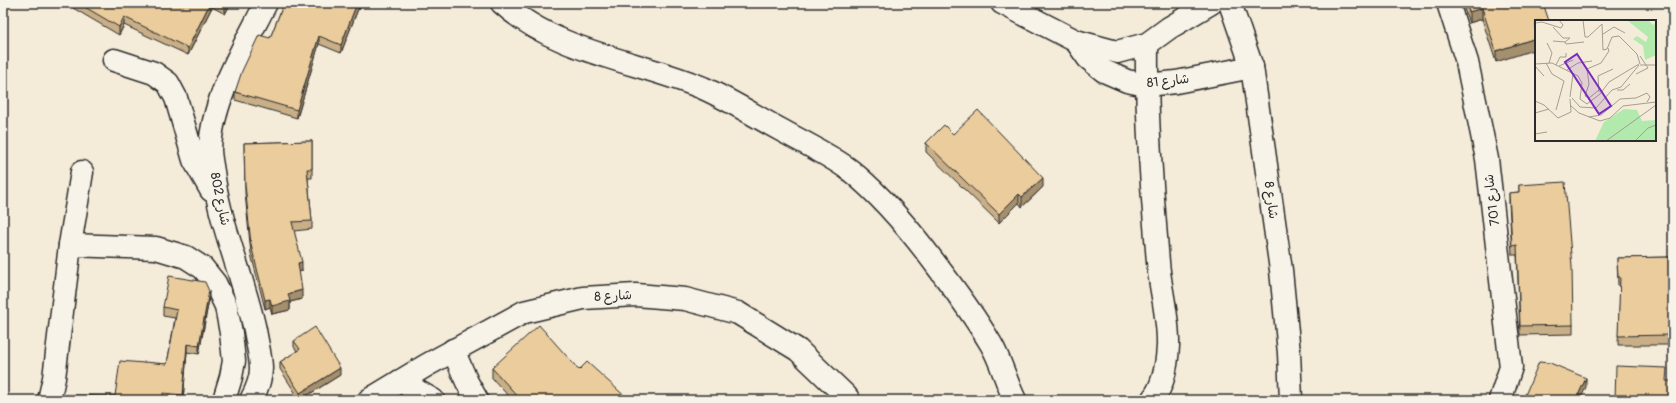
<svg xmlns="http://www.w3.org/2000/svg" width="1676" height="403" viewBox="0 0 1676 403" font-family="Pangolin,'Playpen Sans Arabic',sans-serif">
  <rect width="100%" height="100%" fill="#f4ebd9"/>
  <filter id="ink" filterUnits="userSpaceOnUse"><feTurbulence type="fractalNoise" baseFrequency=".025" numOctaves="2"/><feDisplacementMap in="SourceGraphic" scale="8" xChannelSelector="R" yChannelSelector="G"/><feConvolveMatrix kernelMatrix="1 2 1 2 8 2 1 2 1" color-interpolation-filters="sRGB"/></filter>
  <g filter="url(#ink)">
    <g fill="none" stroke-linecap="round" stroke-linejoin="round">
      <defs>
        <g id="street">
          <path d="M 502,3 C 555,52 638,61 703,88 C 730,100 755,116 781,130 C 804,143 830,155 851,171 C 884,198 912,232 937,266 C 956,291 975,317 991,344 C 1001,361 1006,382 1015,400"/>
          <path d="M 1002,3 L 1076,41 L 1117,52 L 1147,44 L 1169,28 L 1211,3"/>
          <path d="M 1448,3 L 1467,62 L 1487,159 L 1511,367 L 1500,400"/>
          <path d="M 1076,41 L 1088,58 L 1104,71 L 1127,81 L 1146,85 L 1176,82 L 1252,67"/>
          <path d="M 1147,44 C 1146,117 1152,189 1158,262 C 1160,289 1169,318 1168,346 C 1167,364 1164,386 1152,400"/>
          <path d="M 114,60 L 154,73 L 168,83 L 176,98 L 194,160 L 211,190"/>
          <path d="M 70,245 L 156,248 L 186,257 L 203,268 L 215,283 L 226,306 L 231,333 L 234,361 L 231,377 L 224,400"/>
          <path d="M 49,400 L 54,378 L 70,245 L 82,172"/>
          <path d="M 251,400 C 256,391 261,380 261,369 C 261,356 257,343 255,330 C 244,279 222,230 214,179 C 213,169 210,158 210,149 C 212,99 244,47 266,3"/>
        </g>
        <g id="secondary">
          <path d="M 1230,3 L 1252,67 L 1281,270 L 1289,353 L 1291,400"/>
          <path d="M 453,350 L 467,382 L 477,400"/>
          <path d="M 400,381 L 433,400"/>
          <path d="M 369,400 L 427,365 L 524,312 L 583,298 L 636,295 L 685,299 L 738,313 L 798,350 L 846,396 L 849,400"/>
        </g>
      </defs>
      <use href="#street" stroke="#2b2b2b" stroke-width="25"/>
      <use href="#secondary" stroke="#2b2b2b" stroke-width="25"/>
      <use href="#street" stroke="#f7f3e8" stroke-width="22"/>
      <use href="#secondary" stroke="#f7f3e8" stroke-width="22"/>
    </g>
    <g fill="#c9af87" stroke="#2b2b2b">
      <path d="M 73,3 L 231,3 L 225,14 L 212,7 L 188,55 L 124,25 L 119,35 L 73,8 Z"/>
      <path d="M 284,3 L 363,3 L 359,10 L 358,9 L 341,53 L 319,44 L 297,118 L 235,100 L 235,92 L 270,38 Z"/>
      <path d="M 1462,3 L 1543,3 L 1496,62 L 1482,19 L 1469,23 Z"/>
      <path d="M 953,134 L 1043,187 L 1022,207 L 1019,203 L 999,223 L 926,152 L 926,143 Z"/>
      <path d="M 312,141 L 312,178 L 308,178 L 312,221 L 312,229 L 294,231 L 302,271 L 299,272 L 302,299 L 290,302 L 290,310 L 272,314 L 270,307 L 265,309 L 251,254 L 245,193 L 244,143 Z"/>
      <path d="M 1519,185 L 1573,325 L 1573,334 L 1520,335 L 1517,255 L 1512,255 L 1509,203 L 1509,193 L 1519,192 Z"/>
      <path d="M 1670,257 L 1671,345 L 1618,345 L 1620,287 L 1618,286 L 1617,258 Z"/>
      <path d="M 209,299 L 199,354 L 187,352 L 183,400 L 64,400 L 115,396 L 144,363 L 167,364 L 175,318 L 163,316 L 163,307 Z"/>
      <path d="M 294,341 L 340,375 L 300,400 L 280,369 L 280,362 L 297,351 L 294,347 Z"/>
      <path d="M 492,368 L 579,370 L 629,400 L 512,400 L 492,378 Z"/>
    </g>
    <g fill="#a48f6e" stroke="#2b2b2b">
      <path d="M 210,3 L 212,3 L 212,7 L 188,55 L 188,48 Z"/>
      <path d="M 227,3 L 231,3 L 225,14 L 225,7 Z"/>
      <path d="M 357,3 L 358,3 L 358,9 L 341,53 L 341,45 Z"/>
      <path d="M 359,3 L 363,3 L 359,10 Z"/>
      <path d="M 1482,8 L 1482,19 L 1469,23 L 1469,12 Z"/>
      <path d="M 124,17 L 124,25 L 119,35 L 119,27 Z"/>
      <path d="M 319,36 L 319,44 L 297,118 L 297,110 Z"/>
      <path d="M 1536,38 L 1536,49 L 1496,62 L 1496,51 Z"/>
      <path d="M 1043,178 L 1043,187 L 1022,207 L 1022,197 Z"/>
      <path d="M 1019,194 L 1019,203 L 999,223 L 999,214 Z"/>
      <path d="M 302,262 L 302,271 L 298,272 L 298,263 Z"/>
      <path d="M 302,290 L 302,299 L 290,302 L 290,310 L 272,314 L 272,306 L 288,294 Z"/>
      <path d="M 209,291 L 209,299 L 199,354 L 199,346 Z"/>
      <path d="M 270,299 L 270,307 L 265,309 L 265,300 Z"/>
      <path d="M 187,344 L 187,352 L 183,400 L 183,395 Z"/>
      <path d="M 340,368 L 340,375 L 300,400 L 300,393 Z"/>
      <path d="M 1586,378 L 1586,387 L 1580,400 L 1576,400 Z"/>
    </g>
    <g fill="#eacc9d" stroke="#2b2b2b">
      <path d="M 78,3 L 210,3 L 188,48 L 124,17 L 119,27 Z"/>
      <path d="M 218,3 L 227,3 L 225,7 Z"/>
      <path d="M 284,3 L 357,3 L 341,45 L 319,36 L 297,110 L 235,92 L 242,71 L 259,35 L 270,38 Z"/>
      <path d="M 1466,3 L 1543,3 L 1549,21 L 1536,21 L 1536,38 L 1496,51 L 1482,8 L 1469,12 Z"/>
      <path d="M 978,110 L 1043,178 L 1022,197 L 1019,194 L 999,214 L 926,143 L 944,125 L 953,134 Z"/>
      <path d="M 312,141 L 312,169 L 307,169 L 312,221 L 292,222 L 302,262 L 298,263 L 302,290 L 288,294 L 290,301 L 272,306 L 270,299 L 265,300 L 251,245 L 245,184 L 244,143 Z"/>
      <path d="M 1565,182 L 1572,267 L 1573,325 L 1520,326 L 1517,245 L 1512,246 L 1509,193 L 1519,192 L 1519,185 Z"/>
      <path d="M 1670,257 L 1671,335 L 1618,336 L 1620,277 L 1618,277 L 1617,258 Z"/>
      <path d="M 169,276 L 205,282 L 209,291 L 199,346 L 187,344 L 183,395 L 163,393 L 163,400 L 64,400 L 64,395 L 115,396 L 120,361 L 144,363 L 144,362 L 167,364 L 177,310 L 163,307 Z"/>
      <path d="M 539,325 L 579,370 L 587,362 L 629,400 L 537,400 L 534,398 L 531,400 L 521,400 L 492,368 Z"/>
      <path d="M 315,327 L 340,368 L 300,393 L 280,362 L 300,349 L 294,341 Z"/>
      <path d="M 1539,362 L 1550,363 L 1586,378 L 1576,400 L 1523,400 Z"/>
      <path d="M 1616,366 L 1667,368 L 1666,381 L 1673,381 L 1673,400 L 1615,400 Z"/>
    </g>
  </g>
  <g text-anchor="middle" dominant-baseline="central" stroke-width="4" stroke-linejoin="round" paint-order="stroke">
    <g font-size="13" fill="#2b2b2b" stroke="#f7f3e8">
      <text transform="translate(1168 81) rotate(-6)">شارع 81</text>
      <text transform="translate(220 199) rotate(78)">شارع 802</text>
      <text transform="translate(1271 200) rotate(82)">شارع 8</text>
      <text transform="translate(1492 200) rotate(-97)">شارع 701</text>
      <text transform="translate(613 296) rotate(-3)">شارع 8</text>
    </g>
  </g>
  <g transform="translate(1535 20)">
    <rect width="121" height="121" fill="#f4ebd9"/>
    <path d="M 92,0 L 113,0 L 118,5 L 121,2 L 121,35 L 110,40 L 108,26 L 98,19 L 102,16 L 111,22 L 113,17 ZM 89,89 L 102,90 L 107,101 L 121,100 L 121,121 L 60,121 L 69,102 Z" fill="#b2eaad"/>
    <path fill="none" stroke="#a49e93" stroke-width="1" d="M 48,0 L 50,17 L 53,17 L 67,4 L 68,30 L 72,29 L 77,17 L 84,16 L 102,34 L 105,44M 0,3 L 7,2 L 26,8 L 28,5 L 24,0M 18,7 L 28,18 L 35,18 L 30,22 L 31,24 L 49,22M 68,14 L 79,7 L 90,13M 18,21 L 30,22M 12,23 L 17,33 L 14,43M 11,43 L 17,54 L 29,61M 0,44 L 17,43 L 43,56 L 47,63 L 45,79 L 52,84 L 65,74 L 74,62 L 104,44M 21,45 L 25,37 L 31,37 L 31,33M 105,45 L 121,45M 0,46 L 9,56M 24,46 L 38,40M 32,50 L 43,43 L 57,41M 101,54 L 113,48 L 105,36M 64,70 L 54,78 L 50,76 L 54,64 L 52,49 L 66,43 L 74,31 L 73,28M 82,70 L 88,70 L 95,64M 64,72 L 63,56 L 78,49M 35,77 L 38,54M 37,78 L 45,87 L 61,88 L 77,70 L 86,67 L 104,45M 0,81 L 9,85 L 23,98 L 36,92 L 35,79M 35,85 L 44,93 L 65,101 L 75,98 L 88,86 L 121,82M 21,90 L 29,61M 0,93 L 14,89M 54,97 L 66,95 L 85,79 L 101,78 L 112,73 L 115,77 L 112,82M 0,114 L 12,112M 71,121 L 121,85M 100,121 L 113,108 L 121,105"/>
    <path fill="#7b2cbf" fill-opacity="0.15" stroke="#7b2cbf" stroke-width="2" d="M 42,34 L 76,86 L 64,94 L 30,42 Z"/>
    <rect width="121" height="121" fill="none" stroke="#2b2b2b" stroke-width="2"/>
  </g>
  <rect width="1676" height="403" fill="none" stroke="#f7f3e8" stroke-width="16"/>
  <rect x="8" y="8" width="1660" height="387" fill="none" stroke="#2b2b2b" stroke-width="1.5" filter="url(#ink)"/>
</svg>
